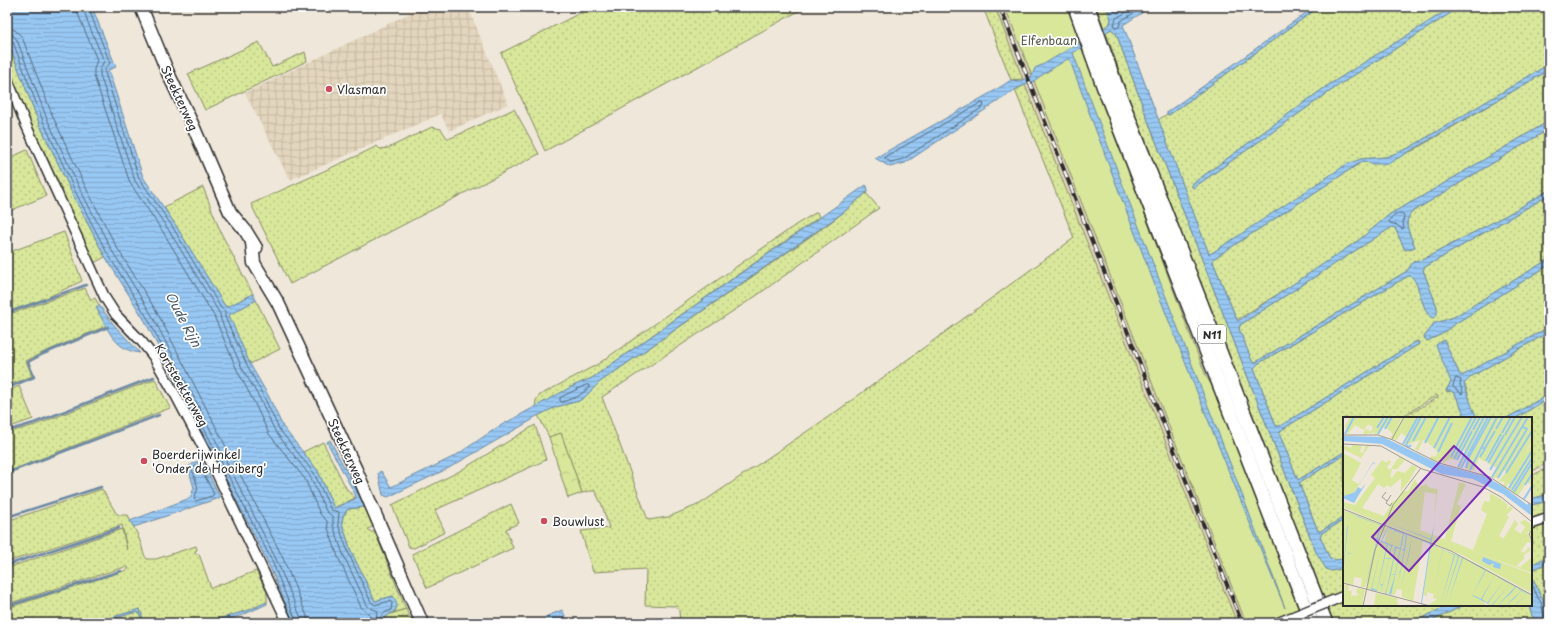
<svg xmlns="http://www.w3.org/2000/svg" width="1556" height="630" viewBox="0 0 1556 630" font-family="'Playpen Sans',sans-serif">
  <defs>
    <pattern id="industrial-grid" width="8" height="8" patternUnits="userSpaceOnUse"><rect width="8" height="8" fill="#e4d6be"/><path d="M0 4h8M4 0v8" fill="none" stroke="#c4b8a3"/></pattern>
    <pattern id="grass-dots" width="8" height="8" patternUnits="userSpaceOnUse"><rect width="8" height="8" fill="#d8e79a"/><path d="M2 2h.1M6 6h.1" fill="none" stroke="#bac685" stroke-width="1.8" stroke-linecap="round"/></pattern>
    <pattern id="forest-crowns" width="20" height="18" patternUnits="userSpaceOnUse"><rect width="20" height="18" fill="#d8e79a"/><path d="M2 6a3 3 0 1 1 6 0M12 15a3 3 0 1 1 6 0" fill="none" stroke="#bac685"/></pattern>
    <pattern id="water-rules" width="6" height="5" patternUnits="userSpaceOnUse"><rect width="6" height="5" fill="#97c7f3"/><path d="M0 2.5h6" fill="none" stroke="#82abd0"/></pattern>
  </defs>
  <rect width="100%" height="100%" fill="#efe7d9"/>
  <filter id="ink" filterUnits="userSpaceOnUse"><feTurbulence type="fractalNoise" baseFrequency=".025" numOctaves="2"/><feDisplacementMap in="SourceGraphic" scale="8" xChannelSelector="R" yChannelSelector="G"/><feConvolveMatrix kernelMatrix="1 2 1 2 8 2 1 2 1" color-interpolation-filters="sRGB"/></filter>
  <g filter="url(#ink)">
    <g fill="#e4d6be">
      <path d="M 995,7 L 1005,7 L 1032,76 L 1023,79 Z"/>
      <path d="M 1034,81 L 1246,623 L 1237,623 L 1025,85 Z"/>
    </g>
    <path fill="url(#industrial-grid)" d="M 423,7 L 468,7 L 508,104 L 449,131 L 441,114 L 290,180 L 245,93 Z"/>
    <g fill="url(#grass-dots)" stroke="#828962">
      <path d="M 592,7 L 806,7 L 545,151 L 501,53 Z"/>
      <path d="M 983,7 L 995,7 L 1023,79 L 1011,80 Z"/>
      <path d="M 1096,7 L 1107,7 L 1111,19 L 1110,24 L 1104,28 Z"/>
      <path d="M 1319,7 L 1452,7 L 1327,86 L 1192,184 L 1192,187 L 1193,188 L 1342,83 L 1460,7 L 1549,7 L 1549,64 L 1409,148 L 1386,157 L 1361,159 L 1212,253 L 1209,254 L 1158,120 L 1167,114 L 1169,115 Z"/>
      <path d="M 1111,29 L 1116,33 L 1150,126 L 1316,552 L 1331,571 L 1344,568 L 1344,593 L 1324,600 L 1132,108 L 1106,32 Z"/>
      <path d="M 7,39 L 39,123 L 73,195 L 105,257 L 92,264 L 7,70 Z"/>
      <path d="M 259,42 L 272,67 L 305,52 L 307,61 L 205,110 L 188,74 Z"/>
      <path d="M 1549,70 L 1549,121 L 1421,197 L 1390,214 L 1359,240 L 1303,278 L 1237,320 L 1213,262 L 1213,259 L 1363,161 L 1372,164 L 1412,151 Z"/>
      <path d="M 1025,85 L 1237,623 L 680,623 L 679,611 L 677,606 L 645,605 L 646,569 L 593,572 L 581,531 L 609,528 L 602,505 L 595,491 L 590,491 L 582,493 L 561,434 L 549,437 L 538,415 L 556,407 L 578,401 L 585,397 L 600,382 L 827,225 L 844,212 L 866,193 L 879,208 L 756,296 L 602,397 L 648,520 L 668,517 L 700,504 L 837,411 L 1074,238 L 1015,90 Z"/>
      <path d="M 514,109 L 539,154 L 290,284 L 251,204 L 357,156 L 377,146 L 380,149 L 388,148 L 432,127 L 441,129 L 447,138 L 451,138 Z"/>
      <path d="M 1549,129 L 1549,190 L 1514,211 L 1422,260 L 1413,262 L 1407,271 L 1256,362 L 1252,362 L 1239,329 L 1240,325 L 1392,227 L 1395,228 L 1405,250 L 1415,247 C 1410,234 1402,223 1412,212 Z"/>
      <path d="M 27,150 L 46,196 L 7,212 L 7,159 Z"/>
      <path d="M 203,187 L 221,233 L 253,294 L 227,307 L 225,306 L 164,207 Z"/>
      <path d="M 1549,195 L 1549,259 L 1454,317 L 1433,324 L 1432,327 L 1424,337 L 1427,341 L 1442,334 L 1453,325 L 1549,265 L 1549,327 L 1462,376 L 1460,375 L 1444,340 L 1451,382 L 1446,390 L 1447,392 L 1451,391 L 1455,394 L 1466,418 L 1403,418 L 1438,397 L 1437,395 L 1400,418 L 1344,418 L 1344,452 L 1298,480 L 1279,433 L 1283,429 L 1419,344 L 1419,342 L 1417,341 L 1280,426 L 1276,426 L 1254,368 L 1259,363 L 1408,276 L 1411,276 L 1415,279 L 1426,311 L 1437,307 L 1423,270 L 1425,267 Z"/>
      <path d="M 817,212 L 819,217 L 811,223 L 592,378 L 573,386 L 535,408 L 536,400 L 540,395 L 598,364 L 797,224 Z"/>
      <path d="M 64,232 L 82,281 L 44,299 L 7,312 L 7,253 Z"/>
      <path d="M 85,288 L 91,300 L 95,298 L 99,305 L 96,307 L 106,326 L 42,353 L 26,361 L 32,376 L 7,386 L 7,315 Z"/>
      <path d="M 256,300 L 280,349 L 250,364 L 228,315 Z"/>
      <path d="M 1549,332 L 1549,394 L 1507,418 L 1477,418 L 1471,406 L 1467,390 L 1464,384 L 1472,376 Z"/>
      <path d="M 155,379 L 170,408 L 7,472 L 7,433 L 35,425 Z"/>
      <path d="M 19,386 L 33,419 L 7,428 L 7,391 Z"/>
      <path d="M 1549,398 L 1549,462 L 1531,472 L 1531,418 L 1516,418 Z"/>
      <path d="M 535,425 L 546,460 L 435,510 L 445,532 L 414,548 L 409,547 L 392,505 L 458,472 Z"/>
      <path d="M 323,442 L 346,488 L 355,498 L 334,508 L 318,471 L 303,452 Z"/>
      <path d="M 1344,455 L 1344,517 L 1321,531 L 1318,531 L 1299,483 Z"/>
      <path d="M 1549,467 L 1549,494 L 1531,499 L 1531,476 Z"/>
      <path d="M 102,489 L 116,513 L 119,515 L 128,515 C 131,524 137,531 140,541 C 143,547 142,553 147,559 L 156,559 L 196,546 L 197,550 L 195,551 L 196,554 L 199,554 L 211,588 L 256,571 L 267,592 L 267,602 L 249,610 L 206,623 L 147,623 L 143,620 L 140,609 L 93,623 L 7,623 L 7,608 L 127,570 L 129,568 L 125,567 L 7,604 L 7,568 L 122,529 L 127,550 L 122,525 L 7,562 L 7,521 Z"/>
      <path d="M 1549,501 L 1549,514 L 1531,519 L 1531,505 Z"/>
      <path d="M 511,504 L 519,523 L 506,529 L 513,548 L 427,588 L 412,554 Z"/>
      <path d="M 365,507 L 374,526 L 368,529 L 371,532 L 375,532 L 406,609 L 393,613 L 396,610 L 393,596 L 375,601 L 351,551 L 342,523 L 343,516 L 348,509 Z"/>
      <path d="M 1344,520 L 1344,559 L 1334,560 L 1330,559 L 1320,536 L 1322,533 Z"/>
      <path d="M 1549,523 L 1549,556 L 1531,565 L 1531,544 L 1533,543 L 1531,530 L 1534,528 L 1534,526 Z"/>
      <path d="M 1549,562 L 1549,620 C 1546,612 1547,601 1541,597 L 1531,574 L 1533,570 Z"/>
      <path d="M 1344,601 L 1344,605 L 1448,605 L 1413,623 L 1333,623 L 1327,608 Z"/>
      <path d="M 1464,605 L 1529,605 L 1532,616 L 1538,623 L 1428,623 Z"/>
      <path d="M 136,612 L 139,613 L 143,623 L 99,623 Z"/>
    </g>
    <g fill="url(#forest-crowns)" stroke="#828962">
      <path d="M 561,433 L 582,493 L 568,498 L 549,437 Z"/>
      <path d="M 406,609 L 412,623 L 388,623 L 385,618 L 388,615 Z"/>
    </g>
    <path fill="#d8e79a" stroke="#828962" d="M 1005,7 L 1068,7 L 1082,47 L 1196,350 L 1206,376 L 1218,395 L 1306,623 L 1246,623 Z"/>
    <g fill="url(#water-rules)" stroke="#6c89a3">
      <path d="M 7,7 L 92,7 L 116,67 L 108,70 L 109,72 L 143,177 L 175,224 L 225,306 L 227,307 L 253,294 L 256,300 L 229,315 L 250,364 L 268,395 L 283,427 L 318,471 L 334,508 L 355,499 L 356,496 L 327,442 L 330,440 L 363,503 L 365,507 L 348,509 L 343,516 L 342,523 L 351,551 L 375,601 L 393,596 C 402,610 394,610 385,618 L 388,623 L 294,623 L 268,563 L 223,473 L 145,321 L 103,253 L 73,195 L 39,123 L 7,39 Z"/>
      <path d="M 1107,7 L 1115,7 L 1118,13 L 1127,7 L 1151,7 L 1123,25 L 1209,254 L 1212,253 L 1347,164 L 1361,159 L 1386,157 L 1409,148 L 1549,64 L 1549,70 L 1388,164 L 1372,164 L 1363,161 L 1213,259 L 1213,262 L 1237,320 L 1238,321 L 1359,240 L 1390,214 L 1421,197 L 1549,121 L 1549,129 L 1412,212 C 1402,223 1410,234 1415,247 L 1405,250 L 1395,228 L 1392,227 L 1240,325 L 1239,329 L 1252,361 L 1256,362 L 1407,271 L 1413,262 L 1422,260 L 1514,211 L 1549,190 L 1549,195 L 1425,267 L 1423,270 L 1437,307 L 1437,315 L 1433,318 C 1422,315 1421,285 1411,276 L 1408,276 L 1259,363 L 1254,368 L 1276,426 L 1280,426 L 1417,341 L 1419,344 L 1283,429 L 1279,433 L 1298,480 L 1344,452 L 1344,455 L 1299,483 L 1318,531 L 1321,531 L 1344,517 L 1344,520 L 1322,533 L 1320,536 L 1330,559 L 1334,560 L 1344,559 L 1344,568 L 1331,571 L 1326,569 L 1316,552 L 1150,126 L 1116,33 L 1111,29 L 1073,53 C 1142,239 1216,423 1285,608 C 1209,426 1137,243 1069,58 L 1039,77 L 1034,81 L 1018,88 L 905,163 L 890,167 L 875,158 L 994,91 L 1011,80 L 1020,81 L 1032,76 L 1035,68 L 1044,64 L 1110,24 L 1111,19 Z"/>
      <path d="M 1314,7 L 1319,7 L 1169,115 L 1167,114 L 1167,112 Z"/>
      <path d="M 1452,7 L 1460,7 L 1342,83 L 1193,188 L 1192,187 L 1192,184 L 1327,86 Z"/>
      <path d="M 866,185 L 867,186 L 868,191 L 844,212 L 600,382 L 585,397 L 579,401 L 556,407 L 533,418 L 532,420 L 447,469 L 388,497 L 383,495 L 378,473 L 381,471 L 391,487 L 455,456 L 498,427 L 573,386 L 592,378 Z"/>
      <path d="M 1549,259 L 1549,265 L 1453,325 L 1442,334 L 1427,341 L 1424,337 L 1432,327 L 1433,324 L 1454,317 Z"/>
      <path d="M 99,305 L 114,325 L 140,353 C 114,350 107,328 96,307 Z"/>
      <path d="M 1549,327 L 1549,332 L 1472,376 L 1464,384 C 1469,395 1471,407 1477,418 L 1466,418 L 1455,394 L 1451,391 L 1446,391 L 1451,382 L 1436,345 L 1444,340 L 1460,375 L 1462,376 Z"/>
      <path d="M 1549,394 L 1549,398 L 1516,418 L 1507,418 Z"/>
      <path d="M 201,459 L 220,497 L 219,498 L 134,527 L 130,521 L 190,498 L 194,488 L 188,467 Z"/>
      <path d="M 1549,494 L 1549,501 L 1531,505 L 1531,499 Z"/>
      <path d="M 1549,556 L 1549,562 L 1533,570 L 1531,574 L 1541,597 C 1545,600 1549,617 1549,623 L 1538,623 L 1532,616 L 1529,605 L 1531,605 L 1531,565 Z"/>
      <path d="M 267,602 L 267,604 C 248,613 226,623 206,623 L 249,610 Z"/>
      <path d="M 1448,605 L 1464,605 L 1428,623 L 1413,623 Z"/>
      <path d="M 140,609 L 143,620 L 147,623 L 143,623 L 139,613 L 136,612 L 99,623 L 93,623 Z"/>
      <path d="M 562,610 L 569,623 L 548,623 L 545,617 Z"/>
    </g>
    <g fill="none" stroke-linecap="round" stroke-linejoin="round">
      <g stroke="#56697b" stroke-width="1">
        <path d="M 77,7 L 78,14 L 97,60 L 94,69 L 94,76 L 130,183 L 163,232 L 214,316 L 237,370 L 254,402 L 269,434 L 305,479 L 320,514 L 327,521 L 328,528 L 338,557 L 361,607 L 370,615 L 371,623"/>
        <path d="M 83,7 L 88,23 L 104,61 L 100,69 L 100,75 L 135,181 L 168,229 L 220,314 L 221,320 L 242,368 L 260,399 L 275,431 L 310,476 L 326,511 L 333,517 L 333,525 L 343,554 L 367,605 L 370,608 L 378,611 L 376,618 L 377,623"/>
        <path d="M 88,7 L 110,63 L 105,69 L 105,73 L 139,178 L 172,226 L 221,308 L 225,311 L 225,317 L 247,365 L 264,397 L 279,429 L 314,473 L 331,510 L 339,512 L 338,524 L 348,552 L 371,602 L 375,605 L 390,601 L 392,603 L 391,610 L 386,612 L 381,616 L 381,619 L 383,623"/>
        <path d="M 1128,7 L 1127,12 L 1116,18 L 1114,25 L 1116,28 L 1119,27 L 1121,21 L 1143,7"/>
        <path d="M 7,28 L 15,30 L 22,37 L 53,117 L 86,188 L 116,246 L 158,314 L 282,556 L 307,616 L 308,623"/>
        <path d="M 7,34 L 13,35 L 17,40 L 47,119 L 81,191 L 111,249 L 153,317 L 276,559 L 301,618 L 302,623"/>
        <path d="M 7,39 L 10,40 L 13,42 L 43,121 L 76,193 L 106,251 L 148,319 L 272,561 L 297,623"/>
        <path d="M 981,103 L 984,104 L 983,107 L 903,159 L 891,162 L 885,159 L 886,156 L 899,149 Z"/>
        <path d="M 1401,213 L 1404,215 L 1403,223 L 1404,228 L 1402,229 L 1397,225 L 1390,223 L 1389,221 L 1392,217 Z"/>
        <path d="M 1456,378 L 1461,380 L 1460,385 L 1463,392 L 1462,394 L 1453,387 Z"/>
        <path d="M 586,385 L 589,385 L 589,388 L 577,397 L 562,402 L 560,401 L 560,398 Z"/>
        <path d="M 199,465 L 214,494 L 212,496 L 196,501 L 194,499 L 198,488 L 192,469 L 195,466 Z"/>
        <path d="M 1531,582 L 1538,598 L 1541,602 L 1544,616 L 1549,618"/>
      </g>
      <g stroke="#6c89a3" stroke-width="2.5">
        <path d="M 7,313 L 86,285"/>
        <path d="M 7,388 L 34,377 L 28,362 L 43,354 L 108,327"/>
        <path d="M 7,431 L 34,423 L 154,377"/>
        <path d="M 7,473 L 159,415"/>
        <path d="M 7,517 L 101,487"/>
        <path d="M 7,565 L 119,528"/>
        <path d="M 7,606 L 121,571"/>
      </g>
      <defs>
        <g id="minor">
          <path d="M 7,78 L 26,125 L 105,298 L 116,315 L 142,342 L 153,356 L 176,396 L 217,474 L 288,623"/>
          <path d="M 1531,524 L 1549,518"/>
        </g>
        <g id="major">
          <path d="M 141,7 L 168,73 L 194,128 L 230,212 L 245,230 L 256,248"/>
          <path d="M 252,242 L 254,263 L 278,303 L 356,470 L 422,623"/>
        </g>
        <g id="highway">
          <path d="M 1075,7 L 1104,88 L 1312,623"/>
          <path d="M 1088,7 L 1115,83 L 1326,623"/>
        </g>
      </defs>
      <use href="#minor" stroke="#2b2b2b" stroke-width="12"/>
      <use href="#major" stroke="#2b2b2b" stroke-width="15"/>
      <use href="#highway" stroke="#2b2b2b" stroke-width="16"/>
      <use href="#minor" stroke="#fff" stroke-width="9"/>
      <use href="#major" stroke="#fff" stroke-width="12"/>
      <use href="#highway" stroke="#fff" stroke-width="13"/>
      <defs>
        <path id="rail" d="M 1000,7 L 1242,623"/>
      </defs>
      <use href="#rail" stroke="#2b2b2b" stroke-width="4"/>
      <use href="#rail" stroke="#fff" stroke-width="2.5" stroke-dasharray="8" stroke-linecap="butt"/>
      <defs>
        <path id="minor-bridge" d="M 1277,623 L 1344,596"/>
      </defs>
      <use href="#minor-bridge" stroke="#2b2b2b" stroke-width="12" stroke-linecap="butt"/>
      <use href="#minor-bridge" stroke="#fff" stroke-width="9"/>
    </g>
  </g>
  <g fill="#d1495b" stroke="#fff" stroke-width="1.5">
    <circle cx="329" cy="89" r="4"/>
    <circle cx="144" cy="461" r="4"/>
    <circle cx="544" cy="521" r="4"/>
  </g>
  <g text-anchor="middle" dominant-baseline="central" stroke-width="3.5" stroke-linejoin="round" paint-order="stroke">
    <rect fill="#fff" stroke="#6b6b6b" stroke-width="1" x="1198" y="325" width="28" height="18" rx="3"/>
    <g font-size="11" font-weight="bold" fill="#2b2b2b">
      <text x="1212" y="334">N11</text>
    </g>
    <g font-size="12" fill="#565a47" stroke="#fff">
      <text x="1049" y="40">Elfenbaan</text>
    </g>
    <g font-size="12" fill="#2b2b2b" stroke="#fff" text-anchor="start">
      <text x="337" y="89">Vlasman</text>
      <text x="152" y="454">Boerderijwinkel<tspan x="152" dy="14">'Onder de Hooiberg'</tspan></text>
      <text x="552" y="521">Bouwlust</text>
    </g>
    <g font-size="12" fill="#2b2b2b" stroke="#fff">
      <text transform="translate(180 98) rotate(65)">Steekterweg</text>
      <text transform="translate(182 385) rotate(60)">Kortsteekterweg</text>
      <text transform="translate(347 451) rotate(65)">Steekterweg</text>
    </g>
    <g font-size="13" font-style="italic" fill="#4b5a67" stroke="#fff">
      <text transform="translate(184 319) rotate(62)">Oude Rijn</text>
    </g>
  </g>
  <g transform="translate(1343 417)">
    <rect width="189" height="189" fill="#efe7d9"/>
    <path d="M 7,0 L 54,0 L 52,5 L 55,0 L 59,0 L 51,17 L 61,0 L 189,0 L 189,24 L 181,38 L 189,26 L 189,69 L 184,65 L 175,79 L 166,72 L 168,68 L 165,66 L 163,71 L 166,74 L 148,62 L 127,55 L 145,60 L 160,69 L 162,65 L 156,64 L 163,55 L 160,52 L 155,61 L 150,61 L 155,51 L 147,48 L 144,42 L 142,45 L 136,41 L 131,54 L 123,52 L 125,45 L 121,42 L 117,52 L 115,51 L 122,34 L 119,32 L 114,43 L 107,42 L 99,47 L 101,41 L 99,40 L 96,46 L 87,42 L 89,38 L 92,40 L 95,35 L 83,24 L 80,23 L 75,34 L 72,32 L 77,23 L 63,28 L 61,27 L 64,20 L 58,16 L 54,23 L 47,21 L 50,17 L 43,10 L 38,11 L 34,18 L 31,17 L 32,13 L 30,16 L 22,17 L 20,16 L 23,12 L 28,15 L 30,10 L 25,7 L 21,13 L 12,8 L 5,17 L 2,9 ZM 0,28 L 8,31 L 9,28 L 19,28 L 17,35 L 20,36 L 22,29 L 27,28 L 18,41 L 0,32 ZM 0,36 L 18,46 L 9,63 L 15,67 L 18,64 L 12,75 L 0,80 ZM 56,40 L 62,43 L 54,52 L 49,52 L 47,60 L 49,61 L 54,54 L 62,56 L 69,48 L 74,50 L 66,64 L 58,74 L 58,61 L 48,70 L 44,68 L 41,71 L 35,67 L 19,91 L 41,99 L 51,83 L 51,85 L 60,74 L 65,74 L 72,62 L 76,70 L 83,67 L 87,71 L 95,72 L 91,103 L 93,77 L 82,75 L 77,113 L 102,122 L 116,65 L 123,67 L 114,87 L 111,86 L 118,89 L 108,124 L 130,133 L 144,97 L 138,93 L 141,84 L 147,85 L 147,76 L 156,81 L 152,90 L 156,81 L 165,88 L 163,93 L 167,89 L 170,92 L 163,98 L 166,100 L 156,119 L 160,121 L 159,124 L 162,125 L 171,112 L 178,117 L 182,110 L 177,105 L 182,103 L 189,108 L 189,120 L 186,117 L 189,122 L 186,119 L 186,114 L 182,117 L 185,116 L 186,120 L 189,126 L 184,125 L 178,134 L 181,136 L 186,130 L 188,133 L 181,138 L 181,142 L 173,149 L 177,150 L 189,140 L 189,156 L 0,85 L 12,88 L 32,61 L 28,58 L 39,43 L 43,46 L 46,43 L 48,45 L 44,50 L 47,53 ZM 0,85 L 189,157 L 189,176 L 122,139 L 2,91 ZM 0,93 L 82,123 L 132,146 L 189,178 L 189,189 L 149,189 L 140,184 L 143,189 L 86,188 L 94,182 L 90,181 L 91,177 L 84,175 L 84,179 L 80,178 L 88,127 L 119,140 L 88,126 L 45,110 L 39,124 L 40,115 L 35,122 L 33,131 L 37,124 L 41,125 L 45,111 L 80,124 L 70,184 L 59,180 L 59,173 L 54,172 L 52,178 L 24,172 L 25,163 L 22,170 L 18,170 L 19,161 L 11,160 L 10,168 L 0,165 ZM 2,167 L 6,168 L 5,174 L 9,174 L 8,179 L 16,178 L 13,175 L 15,171 L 22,173 L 19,189 L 0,189 ZM 33,176 L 54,181 L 55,189 L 31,189 Z" fill="#d8e79a"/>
    <path d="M 172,103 L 175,107 L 162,126 L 159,124 Z" fill="#d8e79a"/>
    <path d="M 0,85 L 159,145 L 155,154 L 189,176 L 116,136 L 2,91 Z" fill="#d8e79a"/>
    <path d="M 0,19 L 40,20 L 96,47 L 141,59 L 161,70 L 188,91 L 184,88 L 185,86 L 189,88 L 189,99 L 160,77 L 130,62 L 99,57 L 39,27 L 0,24 ZM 30,45 L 34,48 L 30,46 L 15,70 L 18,72 L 23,66 L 11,86 L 0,81 L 9,64 L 1,79 L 12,75 ZM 1,94 L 38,108 L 35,121 L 38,124 L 45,110 L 87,126 L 88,123 L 45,106 L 88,122 L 92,105 L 88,127 L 137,149 L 175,171 L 189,180 L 184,177 L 175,186 L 171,189 L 184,177 L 178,174 L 172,181 L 162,189 L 178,174 L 173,170 L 168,176 L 154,189 L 172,170 L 167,167 L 149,189 L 134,181 L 129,189 L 134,181 L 130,179 L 129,181 L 130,178 L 138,182 L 152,158 L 147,156 L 135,179 L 147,156 L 143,153 L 130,177 L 142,153 L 132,148 L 115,189 L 132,148 L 120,141 L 104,189 L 119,141 L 116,140 L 100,189 L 115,140 L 112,138 L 97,189 L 111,138 L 107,136 L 94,181 L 107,136 L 103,134 L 92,180 L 103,134 L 100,133 L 90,173 L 100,132 L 94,130 L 84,178 L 94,130 L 88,127 L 79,186 L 82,187 L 78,186 L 87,127 L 69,120 L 67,133 L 58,172 L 69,120 L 64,118 L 62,133 L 54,172 L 57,156 L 55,155 L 57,155 L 61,134 L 59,132 L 61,132 L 63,118 L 61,117 L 48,178 L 46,177 L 52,158 L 48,157 L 52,157 L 57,132 L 53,131 L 48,157 L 43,176 L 46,177 L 39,176 L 42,176 L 44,171 L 50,143 L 52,129 L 49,129 L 46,141 L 50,142 L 46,142 L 38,175 L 34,174 L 38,175 L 39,169 L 36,166 L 40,168 L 44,149 L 46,142 L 42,141 L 46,141 L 48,129 L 45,127 L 34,174 L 28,173 L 39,127 L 29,171 L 34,173 L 44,127 L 38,125 L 33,133 L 38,125 L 35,122 L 22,170 L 34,122 L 29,120 L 34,121 L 37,108 L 15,100 L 8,111 L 5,136 L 9,137 L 5,137 L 3,160 L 6,127 L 8,111 L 15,100 L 11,98 L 5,108 L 0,157 L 4,110 L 5,108 L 11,98 ZM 45,111 L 47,112 L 45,125 L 47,112 L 51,113 L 49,126 L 51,114 L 55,115 L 53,128 L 55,115 L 60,117 L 57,131 L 39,124 ZM 152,158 L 161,164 L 144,186 L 139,182 ZM 161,164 L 167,167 L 148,189 L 145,186 ZM 140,140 L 158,147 L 157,152 L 150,150 L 151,146 L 146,148 L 139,144 Z" fill="#97c7f3" fill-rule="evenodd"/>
    <path fill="none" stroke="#97c7f3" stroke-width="2" d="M 34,11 L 41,0M 42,12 L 49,0M 153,12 L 160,0M 130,13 L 137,0M 159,16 L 168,0M 2,17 L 11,0M 35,17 L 45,0M 162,18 L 172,0M 166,21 L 179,0M 70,24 L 83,0M 82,26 L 95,1M 60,27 L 75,0M 68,28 L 66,30 L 63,28 L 78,0M 91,31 L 107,0M 142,31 L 152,14M 95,35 L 109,6M 108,40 L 129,0M 137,40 L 142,32 L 138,30M 111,42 L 133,0M 114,43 L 129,14M 143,44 L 158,17M 145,46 L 161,18M 115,50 L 141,0M 118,51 L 145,0M 123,51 L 126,40 L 148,0M 127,53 L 154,0M 147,53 L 166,21M 163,56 L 189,14M 149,60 L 185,0M 155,61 L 184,12 L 180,10M 182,68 L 189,57M 166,71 L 189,34M 169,73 L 189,41M 171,75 L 189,46M 181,82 L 189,69"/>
    <path fill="none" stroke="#a19c93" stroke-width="1" d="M 0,18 L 35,18 L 50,23 L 96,46 L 147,60 L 189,88M 49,22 L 61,0M 0,27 L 38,29 L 79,52 L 140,70 L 158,80 L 189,105M 43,75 L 39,80 L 44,84M 48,78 L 43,86 L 47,89 L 49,86M 0,92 L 108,134 L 189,178M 189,113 L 186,117 L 189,124M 0,166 L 87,189M 20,189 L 32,133 L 50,88 L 78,51"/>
    <path fill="#7b2cbf" fill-opacity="0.15" stroke="#7b2cbf" stroke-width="2" d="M 111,29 L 148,63 L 66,154 L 29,120 Z"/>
    <rect width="189" height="189" fill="none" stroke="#2b2b2b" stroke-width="2"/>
  </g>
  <rect width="1556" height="630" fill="none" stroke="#fff" stroke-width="24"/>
  <rect x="12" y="12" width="1532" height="606" fill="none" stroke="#2b2b2b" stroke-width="1.5" filter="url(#ink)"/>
</svg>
